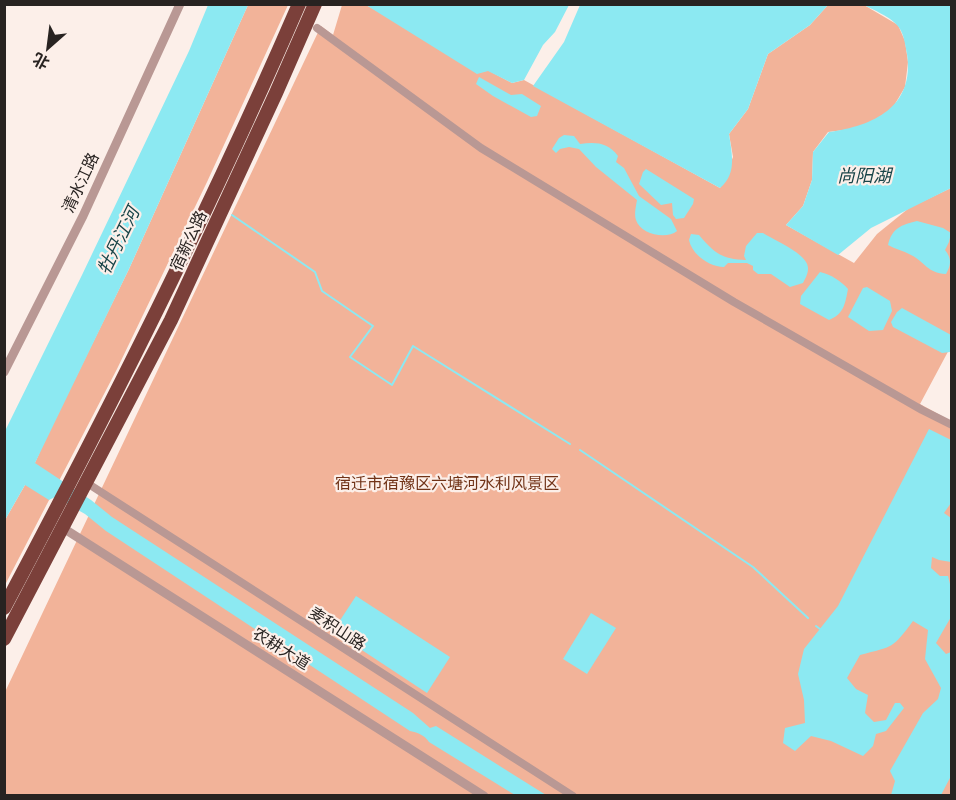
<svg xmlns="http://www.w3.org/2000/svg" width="956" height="800" viewBox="0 0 956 800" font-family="'Source Sans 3','Noto Sans SC',sans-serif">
  <rect width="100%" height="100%" fill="#fcefe9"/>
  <g fill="#f2b399">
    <path d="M 248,5 L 288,5 L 207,182 L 117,369 L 5,585 L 5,520 L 25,485 L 47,436 L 129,269 Z"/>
    <path d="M 342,5 L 366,5 L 512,83 L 524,80 L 720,188 L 733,157 L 729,134 L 748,109 L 768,54 L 810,25 L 828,5 L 864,5 L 898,25 L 905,41 L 908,62 L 905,87 L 892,109 L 871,122 L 852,129 L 828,132 L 813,152 L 812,180 L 803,206 L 786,225 L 854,263 L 877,234 L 909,208 L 951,188 L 951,346 L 920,404 L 951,421 L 951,795 L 5,796 L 5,692 L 321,26 L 333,35 Z"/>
  </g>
  <g fill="#8ce9f2">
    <path d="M 208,5 L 248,5 L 129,269 L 35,463 L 91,500 L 112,517 L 413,713 L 430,728 L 436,726 L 546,795 L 515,795 L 429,742 C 424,735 419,733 410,731 L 106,531 L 85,514 L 55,497 L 49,500 L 25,485 L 5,520 L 5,431 L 82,275 L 189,51 Z"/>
    <path d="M 366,5 L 366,4 L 569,5 L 555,32 L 543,45 L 524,80 L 512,83 L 488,71 L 477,74 Z"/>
    <path d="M 580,5 L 580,4 L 828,5 L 810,25 L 768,54 L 748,109 L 729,134 C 732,154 737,174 720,188 L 533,86 L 564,42 Z"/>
    <path d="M 864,5 L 951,5 L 951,188 L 871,228 L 838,255 L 786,225 L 803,206 L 812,180 L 813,152 L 829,132 C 873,126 915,107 907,54 C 905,45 904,31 896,24 C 888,16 874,10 864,5 Z"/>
    <path d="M 479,77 L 511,95 L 522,94 L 541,106 L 537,116 L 531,117 L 493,96 L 476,84 Z"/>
    <path d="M 564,135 L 574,136 L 580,144 C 595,142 608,142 618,156 L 616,162 L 624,168 L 639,196 L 671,219 L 677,231 C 666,240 640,234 636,220 C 634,214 636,206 637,200 L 596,167 L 579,149 L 569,147 L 560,149 L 556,153 L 552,149 L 559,138 Z"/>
    <path d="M 646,169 L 694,199 L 693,204 L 684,218 L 676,219 L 673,215 L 672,203 L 661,205 L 639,184 L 643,172 Z"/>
    <path d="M 917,221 L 943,228 L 951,233 L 949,242 L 945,250 C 952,259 951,265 946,274 C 927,273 925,262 911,255 C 904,251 895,249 888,245 C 892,228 901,225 917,221 Z"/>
    <path d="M 757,233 L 763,233 C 775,241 809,254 808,269 C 808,274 805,279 803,283 L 790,287 L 771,274 L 758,274 L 753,270 L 753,266 L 747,263 L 728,263 L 724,267 C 710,267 692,255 689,240 L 691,234 L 699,235 C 715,254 722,259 746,260 L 744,256 L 746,246 Z"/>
    <path d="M 820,272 C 832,275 841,281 848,289 C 845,304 844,314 829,320 L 800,304 L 801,296 Z"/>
    <path d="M 867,287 L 890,301 L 892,311 L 883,330 L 869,331 L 848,317 L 863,288 Z"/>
    <path d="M 902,308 L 951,335 L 950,352 L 942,353 L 893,327 L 891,322 L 897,312 Z"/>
    <path d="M 929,429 L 951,440 L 951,503 L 944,513 L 951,518 L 951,562 L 939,560 L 932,557 L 931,568 L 940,576 L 948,576 L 951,588 L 951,617 L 936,643 L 946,654 L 951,652 L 951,776 L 941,795 L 888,795 L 891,795 L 895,781 L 890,771 L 923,713 L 938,699 L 941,688 L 925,659 L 928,630 L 913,621 C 892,649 894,646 860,655 L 847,678 L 856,689 L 868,695 L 865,713 L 874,722 L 886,720 L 895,703 L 900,703 L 904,708 L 886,731 L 876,734 L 873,746 L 863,756 L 831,741 L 811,736 L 795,751 L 783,743 L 785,728 L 805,723 L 804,700 L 798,674 L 804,649 L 838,606 Z"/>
    <path d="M 356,596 L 450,657 L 427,693 L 333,631 Z"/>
    <path d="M 591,613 L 616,628 L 587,674 L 563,659 Z"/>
  </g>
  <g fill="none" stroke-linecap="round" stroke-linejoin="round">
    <g stroke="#8ce9f2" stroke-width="2">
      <path d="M 232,215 L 315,272 L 322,291 L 373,326 L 350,357 L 392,385 L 413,346 L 570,444"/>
      <path d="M 580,450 L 753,567 L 808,618"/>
      <path d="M 816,626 L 820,629"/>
    </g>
    <g stroke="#b99894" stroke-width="8">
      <path d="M 317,28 L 481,148 L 734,302 L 922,410 L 952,425"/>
      <path d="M 87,483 L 573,796"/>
    </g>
    <g stroke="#b99894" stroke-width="9">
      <path d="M 4,372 L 83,216 L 180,4"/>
      <path d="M 63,528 L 484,796"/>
    </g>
    <g stroke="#7b403a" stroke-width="14">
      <path d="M 4,608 C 109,410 210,210 299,4"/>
      <path d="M 4,639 L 171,320 L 276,93 L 315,4"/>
    </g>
  </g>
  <g text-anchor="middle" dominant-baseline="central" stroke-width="4.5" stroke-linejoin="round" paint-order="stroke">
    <g font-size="16" fill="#282321" stroke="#fcefe9">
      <text transform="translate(81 183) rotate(-65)">清水江路</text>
      <text transform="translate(189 241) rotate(-65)">宿新公路</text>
      <text transform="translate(337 629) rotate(33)">麦积山路</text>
      <text transform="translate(281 649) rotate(32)">农耕大道</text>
    </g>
    <g font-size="16" fill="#713317" stroke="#fcefe9">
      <text x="447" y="484">宿迁市宿豫区六塘河水利风景区</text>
    </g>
    <g font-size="18" font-style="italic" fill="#184448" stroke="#fcefe9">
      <text x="864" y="176">尚阳湖</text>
      <text transform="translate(119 241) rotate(-64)">牡丹江河</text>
    </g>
  </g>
  <rect width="956" height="800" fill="none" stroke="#282321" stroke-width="12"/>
  <g transform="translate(48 48) rotate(208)" stroke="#fcefe9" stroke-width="4.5" paint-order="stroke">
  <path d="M0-4.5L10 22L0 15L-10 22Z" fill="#282321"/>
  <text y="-9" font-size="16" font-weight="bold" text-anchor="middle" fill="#282321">北</text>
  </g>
</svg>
